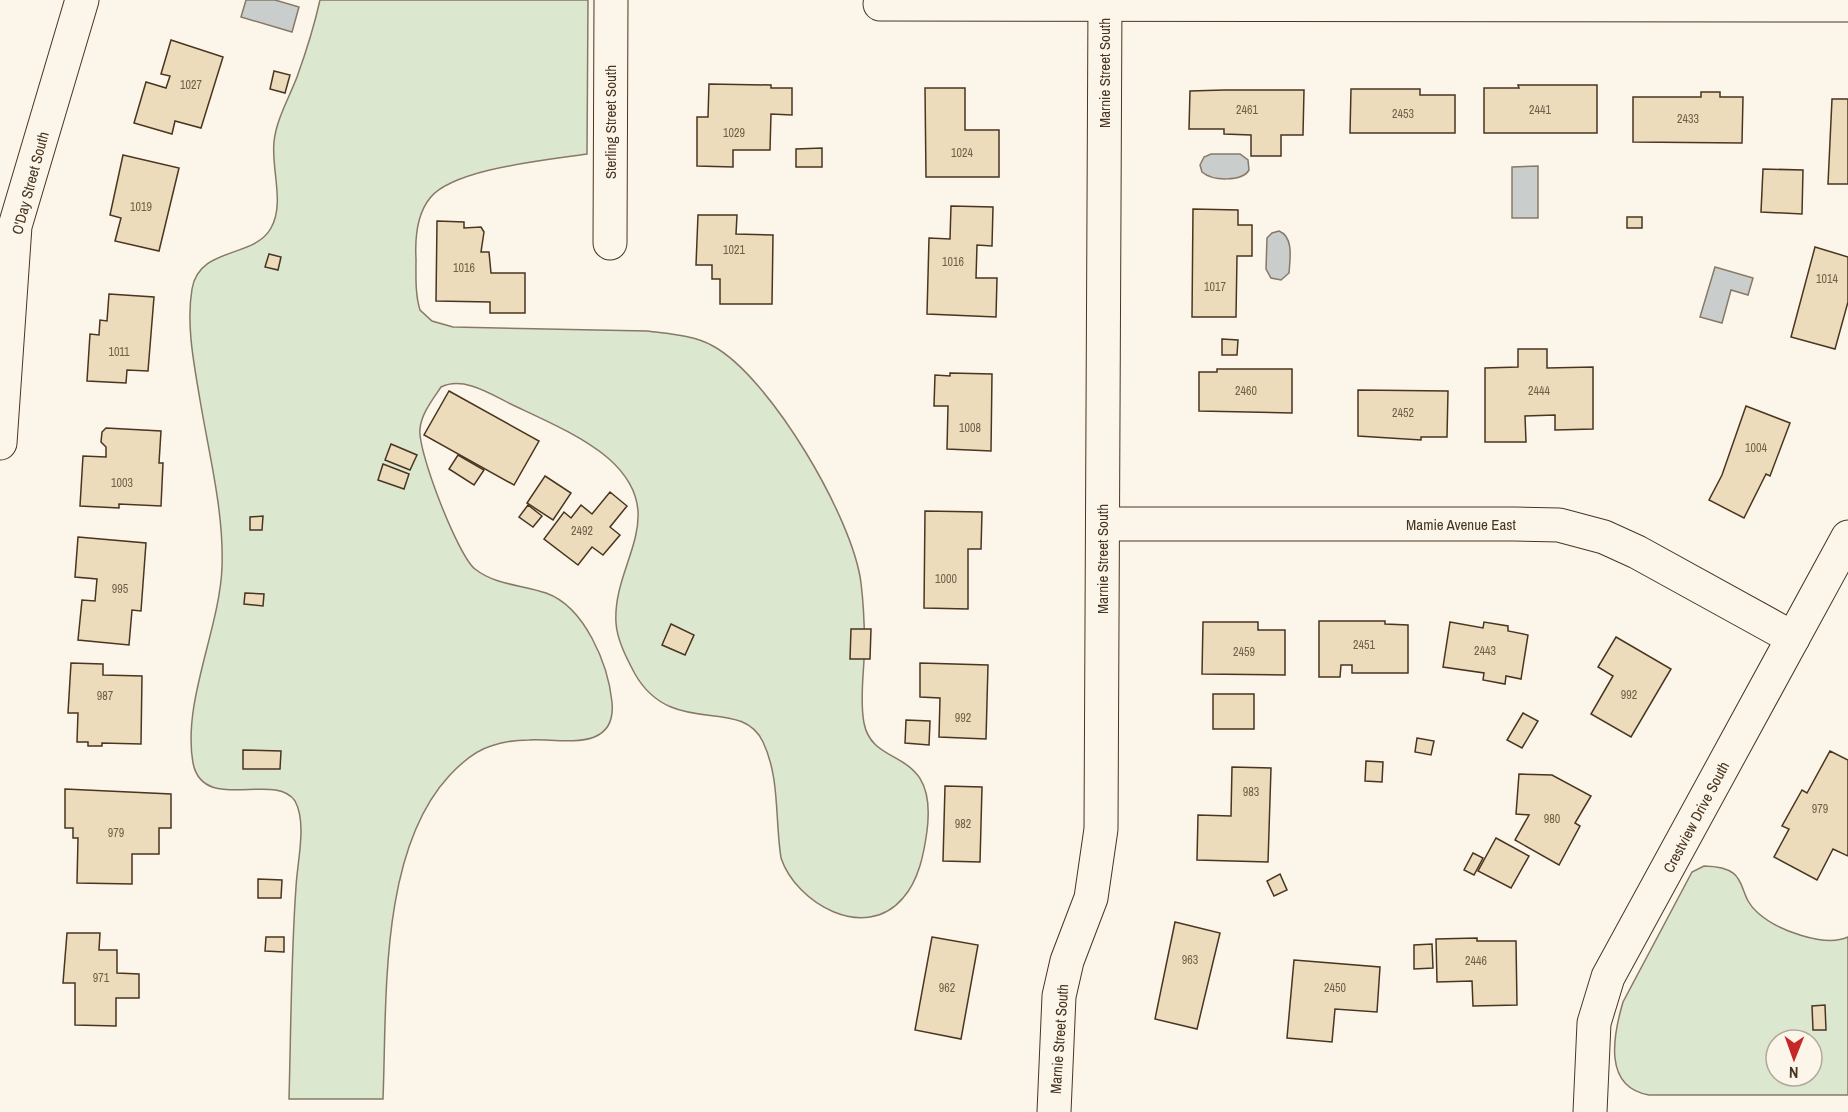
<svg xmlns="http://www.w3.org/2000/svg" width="1848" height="1112" viewBox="0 0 1848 1112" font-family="'Archivo Narrow',sans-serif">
  <rect width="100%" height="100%" fill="#fbf6e9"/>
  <g fill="#dce7d0" stroke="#887966" stroke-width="1.5" fill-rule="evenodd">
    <path d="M 320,0 L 588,0 L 587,154 C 550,160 454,168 430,198 C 417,214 415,240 416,259 C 416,276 415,294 420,310 L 432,321 L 453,327 L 647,331 C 668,334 694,335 713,346 C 770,377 853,518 861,583 C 864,608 865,634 864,660 C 863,680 860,703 864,723 C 873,771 938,744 927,831 C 924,853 919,880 903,898 C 865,943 796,903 781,858 C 775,821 780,777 763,742 C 741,695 672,739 635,674 C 627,659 617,640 616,623 C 612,562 673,515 608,458 C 583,437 547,421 517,407 C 495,397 465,375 441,387 C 433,399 421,414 420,429 C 417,450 458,556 475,569 C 495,585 523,585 546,593 C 585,607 608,664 612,702 C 617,754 559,738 529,740 C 517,740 502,742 491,746 C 474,751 461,763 449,776 C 379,852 387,1000 383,1099 L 289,1099 C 291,1028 291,957 296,887 C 297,869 301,850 301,831 C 301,822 300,810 295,801 C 275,771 203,814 193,763 C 182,702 220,628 222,567 C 224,512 209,454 200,400 C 194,364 186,325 192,289 C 199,246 254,259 271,228 C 285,203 271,169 274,142 C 276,120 289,98 297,77 C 306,52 314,27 320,0 Z"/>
    <path d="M 1704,866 C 1753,867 1734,893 1758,913 C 1777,930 1825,948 1848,937 L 1848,1095 L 1649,1095 C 1603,1087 1613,1036 1623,1002 L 1692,872 ZM 1776,1040 L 1812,1040 L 1812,1076 L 1776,1076 Z"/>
  </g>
  <g fill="#c9cecd" stroke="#887966" stroke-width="1.5">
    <path d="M 246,0 L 275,0 L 299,7 L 292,32 L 241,17 Z"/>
    <path d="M 1211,154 L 1240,154 L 1248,160 L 1249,170 C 1242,182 1212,181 1202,172 L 1200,165 L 1204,157 Z"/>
    <path d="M 1538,166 L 1538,218 L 1512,218 L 1512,167 Z"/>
    <path d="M 1279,231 C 1294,237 1290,259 1289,273 L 1281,280 L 1271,278 L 1266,269 L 1267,238 L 1272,233 Z"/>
    <path d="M 1715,267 L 1753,278 L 1748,295 L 1731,290 L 1722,323 L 1700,317 Z"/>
  </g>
  <g fill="#ecdcbc" stroke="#4a3520" stroke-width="1.5">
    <path d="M 171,40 L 223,57 L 201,128 L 175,121 L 172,134 L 134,123 L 146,82 L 166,88 L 170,76 L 161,74 Z"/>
    <path d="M 274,71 L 290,75 L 285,93 L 270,89 Z"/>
    <path d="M 709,84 L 771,85 L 771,88 L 792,88 L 792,115 L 771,114 L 770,150 L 733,150 L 733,167 L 697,166 L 697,117 L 708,117 Z"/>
    <path d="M 1518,85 L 1597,85 L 1597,133 L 1484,133 L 1484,88 L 1519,88 Z"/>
    <path d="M 925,88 L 965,88 L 965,130 L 999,130 L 999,177 L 926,177 Z"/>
    <path d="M 1351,89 L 1420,89 L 1420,95 L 1455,95 L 1455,133 L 1350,133 Z"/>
    <path d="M 1224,90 L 1304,90 L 1303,135 L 1281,135 L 1281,156 L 1251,156 L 1251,135 L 1224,134 L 1224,129 L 1189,129 L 1190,91 Z"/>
    <path d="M 1701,92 L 1720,92 L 1720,97 L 1743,97 L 1742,143 L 1633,142 L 1633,97 L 1701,97 Z"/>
    <path d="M 1832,99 L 1848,99 L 1848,184 L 1828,184 Z"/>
    <path d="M 822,148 L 822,167 L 796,167 L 796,149 Z"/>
    <path d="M 123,155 L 179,168 L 159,251 L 115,241 L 121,218 L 110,215 Z"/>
    <path d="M 1763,169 L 1803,170 L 1802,214 L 1761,212 Z"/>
    <path d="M 951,206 L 993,207 L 992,246 L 977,245 L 976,278 L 997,278 L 996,317 L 927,314 L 929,238 L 950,239 Z"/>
    <path d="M 1193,209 L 1238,210 L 1238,225 L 1252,225 L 1252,256 L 1237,256 L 1236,317 L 1192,317 Z"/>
    <path d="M 698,215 L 737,215 L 736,234 L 773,235 L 772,304 L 720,304 L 720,279 L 712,279 L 712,265 L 696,265 Z"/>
    <rect x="1627" y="217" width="15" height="11"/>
    <path d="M 437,221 L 464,222 L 464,228 L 481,227 L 484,232 L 481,252 L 489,252 L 491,273 L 525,273 L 525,313 L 490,313 L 490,302 L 436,301 Z"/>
    <path d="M 1815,247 L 1848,257 L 1848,302 L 1835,349 L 1791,337 Z"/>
    <path d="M 269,254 L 281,257 L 278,270 L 265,267 Z"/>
    <path d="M 109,294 L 154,297 L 148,371 L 127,370 L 126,383 L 87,381 L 90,334 L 99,335 L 100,320 L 107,321 Z"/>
    <path d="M 1222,339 L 1238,340 L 1237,355 L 1222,355 Z"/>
    <path d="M 1518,349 L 1547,349 L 1547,368 L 1593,367 L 1593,429 L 1555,430 L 1555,415 L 1525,416 L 1526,442 L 1485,442 L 1485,368 L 1518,367 Z"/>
    <path d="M 1217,369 L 1292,369 L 1292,413 L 1199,411 L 1199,372 L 1217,372 Z"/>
    <path d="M 950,373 L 992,374 L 991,451 L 947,449 L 948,406 L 934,406 L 935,375 L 950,376 Z"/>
    <path d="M 1358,390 L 1448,391 L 1447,437 L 1421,437 L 1421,440 L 1358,436 Z"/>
    <path d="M 449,391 L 539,441 L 514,485 L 424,435 Z"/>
    <path d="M 1746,406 L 1790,423 L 1770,476 L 1766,474 L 1744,518 L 1709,500 L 1722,475 Z"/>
    <path d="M 106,428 L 161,431 L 159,463 L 163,463 L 161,506 L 119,504 L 119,508 L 80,506 L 83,456 L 106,457 L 106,447 L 101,442 L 102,432 Z"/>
    <path d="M 391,444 L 417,455 L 410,470 L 385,460 Z"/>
    <path d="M 458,455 L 484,470 L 474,485 L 449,469 Z"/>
    <path d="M 383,464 L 409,474 L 404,489 L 378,480 Z"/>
    <path d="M 545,476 L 571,493 L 553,520 L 527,503 Z"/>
    <path d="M 610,492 L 627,506 L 610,527 L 620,535 L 603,555 L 592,547 L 578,565 L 544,539 L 564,512 L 571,518 L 581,505 L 592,514 Z"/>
    <path d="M 528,505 L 542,516 L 533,527 L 519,517 Z"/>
    <path d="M 925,511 L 982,512 L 981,549 L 968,549 L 968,609 L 924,608 Z"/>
    <path d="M 263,516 L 262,530 L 250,530 L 250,517 Z"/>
    <path d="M 78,537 L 146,543 L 141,611 L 132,610 L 129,645 L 78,640 L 82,600 L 95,601 L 97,579 L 75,577 Z"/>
    <path d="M 245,593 L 264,594 L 263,606 L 244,604 Z"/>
    <path d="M 1319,621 L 1385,621 L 1385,624 L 1408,625 L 1408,673 L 1352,673 L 1352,665 L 1341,665 L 1340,677 L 1319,677 Z"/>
    <path d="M 1203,622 L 1258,622 L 1258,630 L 1285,630 L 1285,675 L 1202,674 Z"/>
    <path d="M 1450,622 L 1483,628 L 1484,622 L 1508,626 L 1508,631 L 1528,635 L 1521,679 L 1506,676 L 1505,684 L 1483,680 L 1484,673 L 1443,667 Z"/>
    <path d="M 671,624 L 694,635 L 685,655 L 662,645 Z"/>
    <path d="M 851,629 L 871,629 L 870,659 L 850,659 Z"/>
    <path d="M 1616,637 L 1671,669 L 1631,737 L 1591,714 L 1613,676 L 1598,667 Z"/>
    <path d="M 71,663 L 103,664 L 103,675 L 142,676 L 141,744 L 102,743 L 102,746 L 88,746 L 88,742 L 77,742 L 78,713 L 68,713 Z"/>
    <path d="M 920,663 L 988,665 L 986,739 L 939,737 L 940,698 L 920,697 Z"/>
    <rect x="1213" y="694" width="41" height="35"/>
    <path d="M 1523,713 L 1538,721 L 1522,748 L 1507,740 Z"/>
    <path d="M 906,720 L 930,721 L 929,745 L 905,743 Z"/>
    <path d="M 1417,738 L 1434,741 L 1431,755 L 1415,752 Z"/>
    <path d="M 243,750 L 281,751 L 280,769 L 243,769 Z"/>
    <path d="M 1830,751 L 1848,760 L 1848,856 L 1833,849 L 1817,880 L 1774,857 L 1789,829 L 1782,826 L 1802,790 L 1807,793 Z"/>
    <path d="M 1366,761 L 1383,762 L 1382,782 L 1365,781 Z"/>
    <path d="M 1232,767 L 1271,768 L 1268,862 L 1197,860 L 1198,815 L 1231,816 Z"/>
    <path d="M 1519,774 L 1552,775 L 1591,796 L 1575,823 L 1580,826 L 1559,865 L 1515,840 L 1529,815 L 1516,814 Z"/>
    <path d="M 945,786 L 982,787 L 980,862 L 943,861 Z"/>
    <path d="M 65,789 L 171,794 L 171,828 L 159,828 L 159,854 L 132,854 L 132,884 L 77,883 L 78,838 L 73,838 L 73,828 L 65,828 Z"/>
    <path d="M 1496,838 L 1529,856 L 1511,888 L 1478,871 Z"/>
    <path d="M 1473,853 L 1483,858 L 1474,875 L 1464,870 Z"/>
    <path d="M 1280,874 L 1287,890 L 1274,896 L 1267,881 Z"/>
    <path d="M 258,879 L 282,880 L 281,898 L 258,898 Z"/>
    <path d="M 1175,922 L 1220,933 L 1197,1029 L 1155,1019 Z"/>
    <path d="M 67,933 L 100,933 L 99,950 L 117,950 L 117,973 L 139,974 L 139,998 L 116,998 L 116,1026 L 75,1025 L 75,983 L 63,983 Z"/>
    <path d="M 266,937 L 284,937 L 284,952 L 265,951 Z"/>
    <path d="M 932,937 L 978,945 L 961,1039 L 915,1030 Z"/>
    <path d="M 1477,938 L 1477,941 L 1516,941 L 1517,1005 L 1473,1006 L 1472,981 L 1437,982 L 1436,939 Z"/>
    <path d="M 1432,944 L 1433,968 L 1414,969 L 1414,945 Z"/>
    <path d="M 1294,960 L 1380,967 L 1377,1012 L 1335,1009 L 1332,1042 L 1287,1038 Z"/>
    <path d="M 1825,1005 L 1826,1030 L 1813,1030 L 1812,1006 Z"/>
  </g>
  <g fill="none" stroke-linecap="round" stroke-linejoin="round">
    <defs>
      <g id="minor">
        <path d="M 880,4 L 1848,5"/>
        <path d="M 610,243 L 611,0"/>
        <path d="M 0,443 L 15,226 L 82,0"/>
        <path d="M 1103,524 L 1514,524 L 1559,525 L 1604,537 L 1637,552 L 1793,638"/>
        <path d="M 1054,1112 L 1059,996 L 1067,961 L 1091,898 L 1101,829 L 1105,0"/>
        <path d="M 1590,1112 L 1594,1023 L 1608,977 L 1848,537"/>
      </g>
    </defs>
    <use href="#minor" stroke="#4a3520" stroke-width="35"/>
    <use href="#minor" stroke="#fbf6e9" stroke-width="33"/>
  </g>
  <g text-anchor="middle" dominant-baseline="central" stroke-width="4.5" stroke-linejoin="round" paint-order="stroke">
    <g font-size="12" fill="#725f47">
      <text x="191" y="85">1027</text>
      <text x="1247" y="110">2461</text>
      <text x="1540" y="110">2441</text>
      <text x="1403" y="114">2453</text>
      <text x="1688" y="119">2433</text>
      <text x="734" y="133">1029</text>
      <text x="962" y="153">1024</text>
      <text x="141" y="207">1019</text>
      <text x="734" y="250">1021</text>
      <text x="953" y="262">1016</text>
      <text x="464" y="268">1016</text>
      <text x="1827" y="279">1014</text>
      <text x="1215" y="287">1017</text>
      <text x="119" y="352">1011</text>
      <text x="1246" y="391">2460</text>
      <text x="1539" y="391">2444</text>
      <text x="1403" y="413">2452</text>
      <text x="970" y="428">1008</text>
      <text x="1756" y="448">1004</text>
      <text x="122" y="483">1003</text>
      <text x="582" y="531">2492</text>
      <text x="946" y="579">1000</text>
      <text x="120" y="589">995</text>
      <text x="1364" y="645">2451</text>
      <text x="1485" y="651">2443</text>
      <text x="1244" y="652">2459</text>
      <text x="1629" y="695">992</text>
      <text x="105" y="696">987</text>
      <text x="963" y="718">992</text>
      <text x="1251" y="792">983</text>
      <text x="1820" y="809">979</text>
      <text x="1552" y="819">980</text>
      <text x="963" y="824">982</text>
      <text x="116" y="833">979</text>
      <text x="1190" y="960">963</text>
      <text x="1476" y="961">2446</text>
      <text x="101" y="978">971</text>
      <text x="947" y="988">962</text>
      <text x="1335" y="988">2450</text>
    </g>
    <g font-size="15" fill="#4a3520" stroke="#fbf6e9">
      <text transform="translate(1104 73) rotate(-90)">Marnie Street South</text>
      <text transform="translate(610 122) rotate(-90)">Sterling Street South</text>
      <text transform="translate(30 183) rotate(-75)">O'Day Street South</text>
      <text x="1461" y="524">Mamie Avenue East</text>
      <text transform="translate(1102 559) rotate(-90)">Marnie Street South</text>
      <text transform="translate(1696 817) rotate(-62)">Crestview Drive South</text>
      <text transform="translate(1059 1039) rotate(-86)">Marnie Street South</text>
    </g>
  </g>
  <g transform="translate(1794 1058) rotate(181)"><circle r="28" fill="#fbf6e9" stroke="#b4a999" stroke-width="1.5"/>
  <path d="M0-4.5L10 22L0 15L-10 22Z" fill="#c62828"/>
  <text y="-9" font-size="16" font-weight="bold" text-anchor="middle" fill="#4a3520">N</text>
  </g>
</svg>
